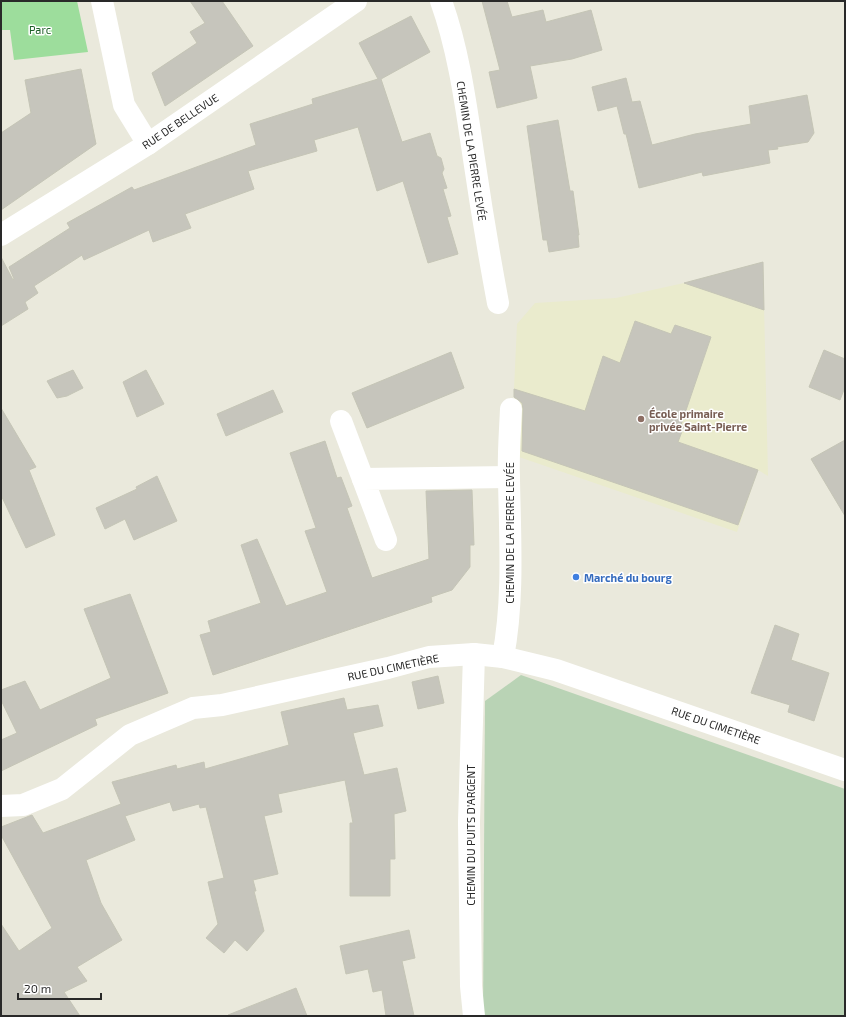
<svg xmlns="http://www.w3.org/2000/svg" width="846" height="1017" viewBox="0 0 846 1017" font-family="'Exo 2',sans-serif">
  <rect width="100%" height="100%" fill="#eae9dc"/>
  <path fill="#eaebcd" d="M 763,262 L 768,476 L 758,470 L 737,532 L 519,457 L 514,389 L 517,324 L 535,303 L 616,298 L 684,283 Z"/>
  <path fill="#9ddd9c" d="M 1,1 L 77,1 L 88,52 L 14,60 L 10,30 L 1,30 Z"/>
  <path fill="#b9d3b5" d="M 521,675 L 845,789 L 845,1016 L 483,1016 L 485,701 Z"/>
  <g fill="#c6c5bc" stroke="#c5c5b6">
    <path d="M 190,1 L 222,1 L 253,46 L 165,106 L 152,73 L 197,43 L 190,32 L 205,23 Z"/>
    <path d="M 482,1 L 507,1 L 512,17 L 543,10 L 546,22 L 591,10 L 602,50 L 572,59 L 530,66 L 537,98 L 497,108 L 489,72 L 500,70 Z"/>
    <path d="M 411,16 L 430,52 L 381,79 L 402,142 L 430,133 L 437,156 L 441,158 L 444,169 L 442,173 L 447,188 L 443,189 L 451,216 L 447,217 L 458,254 L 428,263 L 403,181 L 377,191 L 358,127 L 314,140 L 317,151 L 248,171 L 254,189 L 185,214 L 191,228 L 153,242 L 149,230 L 84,260 L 82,255 L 34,286 L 38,293 L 25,302 L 28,309 L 1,326 L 1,257 L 13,280 L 14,279 L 9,267 L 70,228 L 67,223 L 132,187 L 134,190 L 256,145 L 250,124 L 313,104 L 312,99 L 378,79 L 359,43 Z"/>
    <path d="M 81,69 L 96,144 L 1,210 L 1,133 L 31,113 L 25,80 Z"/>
    <path d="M 626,78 L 632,102 L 640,101 L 652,145 L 695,134 L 751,124 L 749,106 L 807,95 L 814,133 L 808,142 L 777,147 L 778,149 L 768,150 L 770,163 L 703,176 L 702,172 L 639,188 L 626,134 L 624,134 L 617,106 L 598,111 L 592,87 Z"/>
    <path d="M 558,120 L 570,191 L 573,191 L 579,235 L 578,235 L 579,247 L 549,252 L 547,240 L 543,240 L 527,126 Z"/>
    <path d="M 763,262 L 764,310 L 684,283 Z"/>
    <path d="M 635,321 L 671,334 L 675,325 L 711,337 L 681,425 L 684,426 L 678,442 L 758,470 L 738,525 L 522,451 L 523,409 L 522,403 L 514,397 L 514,389 L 585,411 L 603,356 L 620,363 Z"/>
    <path d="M 824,350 L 845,359 L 845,387 L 840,400 L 809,387 Z"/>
    <path d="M 451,352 L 464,388 L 367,428 L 352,393 Z"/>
    <path d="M 73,370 L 83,388 L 67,396 L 57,398 L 47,381 Z"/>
    <path d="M 146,370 L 164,404 L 137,417 L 123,382 Z"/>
    <path d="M 273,390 L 283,412 L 226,436 L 217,414 Z"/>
    <path d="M 1,408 L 36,467 L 29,470 L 55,535 L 26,548 L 1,495 Z"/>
    <path d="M 845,440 L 845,516 L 811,459 Z"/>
    <path d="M 325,441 L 337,478 L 341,477 L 352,506 L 347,508 L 372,578 L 429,559 L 426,491 L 472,490 L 474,545 L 470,545 L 470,567 L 452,590 L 431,597 L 432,602 L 213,675 L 200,635 L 211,632 L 208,621 L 261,603 L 241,545 L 257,539 L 286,606 L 327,592 L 305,531 L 316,528 L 290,453 Z"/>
    <path d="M 157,476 L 177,521 L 134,540 L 125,519 L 105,529 L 96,508 L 137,489 L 136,487 Z"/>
    <path d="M 130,594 L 168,693 L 95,719 L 97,725 L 1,771 L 1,740 L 17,733 L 1,700 L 1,690 L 25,681 L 40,710 L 111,678 L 84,609 Z"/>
    <path d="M 775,625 L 799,634 L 791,660 L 829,673 L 814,721 L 788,712 L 790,705 L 751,693 Z"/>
    <path d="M 438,676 L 444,703 L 418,709 L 412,682 Z"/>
    <path d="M 344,698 L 347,710 L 378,705 L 383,726 L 353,733 L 364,775 L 397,768 L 406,811 L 394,814 L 395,859 L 390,859 L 390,896 L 350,896 L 350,823 L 353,823 L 345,780 L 278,794 L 282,812 L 264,816 L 278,874 L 253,880 L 256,891 L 254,891 L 264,931 L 247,951 L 235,940 L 224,953 L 206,938 L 218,924 L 208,882 L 224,878 L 206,807 L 200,808 L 199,804 L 173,811 L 170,802 L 125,816 L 135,840 L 86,860 L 101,903 L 122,940 L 77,967 L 87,981 L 64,992 L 80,1016 L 1,1016 L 1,924 L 19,951 L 52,928 L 1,835 L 1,827 L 32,815 L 43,833 L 121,804 L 112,782 L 176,765 L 177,769 L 204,762 L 205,769 L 289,745 L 281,712 Z"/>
    <path d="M 409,930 L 415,958 L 402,961 L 414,1016 L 386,1016 L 382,990 L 373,992 L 368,969 L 346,974 L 340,946 Z"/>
    <path d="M 296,988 L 307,1016 L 228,1016 L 228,1015 Z"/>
  </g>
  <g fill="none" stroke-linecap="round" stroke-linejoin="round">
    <g stroke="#fff" stroke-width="22">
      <path d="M 102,1 L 124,105 L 148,144"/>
      <path d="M 441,1 C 459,51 466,106 474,159 C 481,207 489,255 498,303"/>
      <path d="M 1,235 L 148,144 L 356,1"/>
      <path d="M 341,421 L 363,479"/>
      <path d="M 386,540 L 363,479 L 509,477"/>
      <path d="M 474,654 L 469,822 L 471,986 L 474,1016"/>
      <path d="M 503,657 C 514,599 510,538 509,479 C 508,455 510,432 511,409"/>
      <path d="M 1,806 L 23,805 L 62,789 L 130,735 L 193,708 L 222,705 L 388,668 L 429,657 L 474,654 L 503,657 L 556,670 L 845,770"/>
    </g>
  </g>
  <circle fill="#8d6e63" stroke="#fff" stroke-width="1.5" cx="641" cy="419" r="4"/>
  <circle fill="#3f7fe0" stroke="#fff" stroke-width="1.5" cx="576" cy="577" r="4"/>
  <g text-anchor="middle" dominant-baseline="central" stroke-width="3" stroke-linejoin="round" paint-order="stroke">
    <g font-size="11" fill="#1f6028" stroke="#fff">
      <text x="40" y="29">Parc</text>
    </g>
    <g font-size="11" fill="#292929" stroke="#fff">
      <text transform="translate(180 121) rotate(-34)">RUE DE BELLEVUE</text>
      <text transform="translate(472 151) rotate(81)">CHEMIN DE LA PIERRE LEVÉE</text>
      <text transform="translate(509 533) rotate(-90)">CHEMIN DE LA PIERRE LEVÉE</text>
      <text transform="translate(393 667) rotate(-12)">RUE DU CIMETIÈRE</text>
      <text transform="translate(716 725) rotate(19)">RUE DU CIMETIÈRE</text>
      <text transform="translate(470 835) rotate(-90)">CHEMIN DU PUITS D'ARGENT</text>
    </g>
    <g font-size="11" font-weight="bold" fill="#785e54" stroke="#fff" text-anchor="start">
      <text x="649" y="413">École primaire<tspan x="649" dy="13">privée Saint-Pierre</tspan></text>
    </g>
    <g font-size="11" font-weight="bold" fill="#366cbe" stroke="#fff" text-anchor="start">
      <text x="584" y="577">Marché du bourg</text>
    </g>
  </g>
  <rect width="846" height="1017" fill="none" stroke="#292929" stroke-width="4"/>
  <path d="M18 993v6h83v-6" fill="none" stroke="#292929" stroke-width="2"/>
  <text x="24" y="993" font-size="12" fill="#292929" stroke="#ffffff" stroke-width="3" paint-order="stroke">20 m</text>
</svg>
